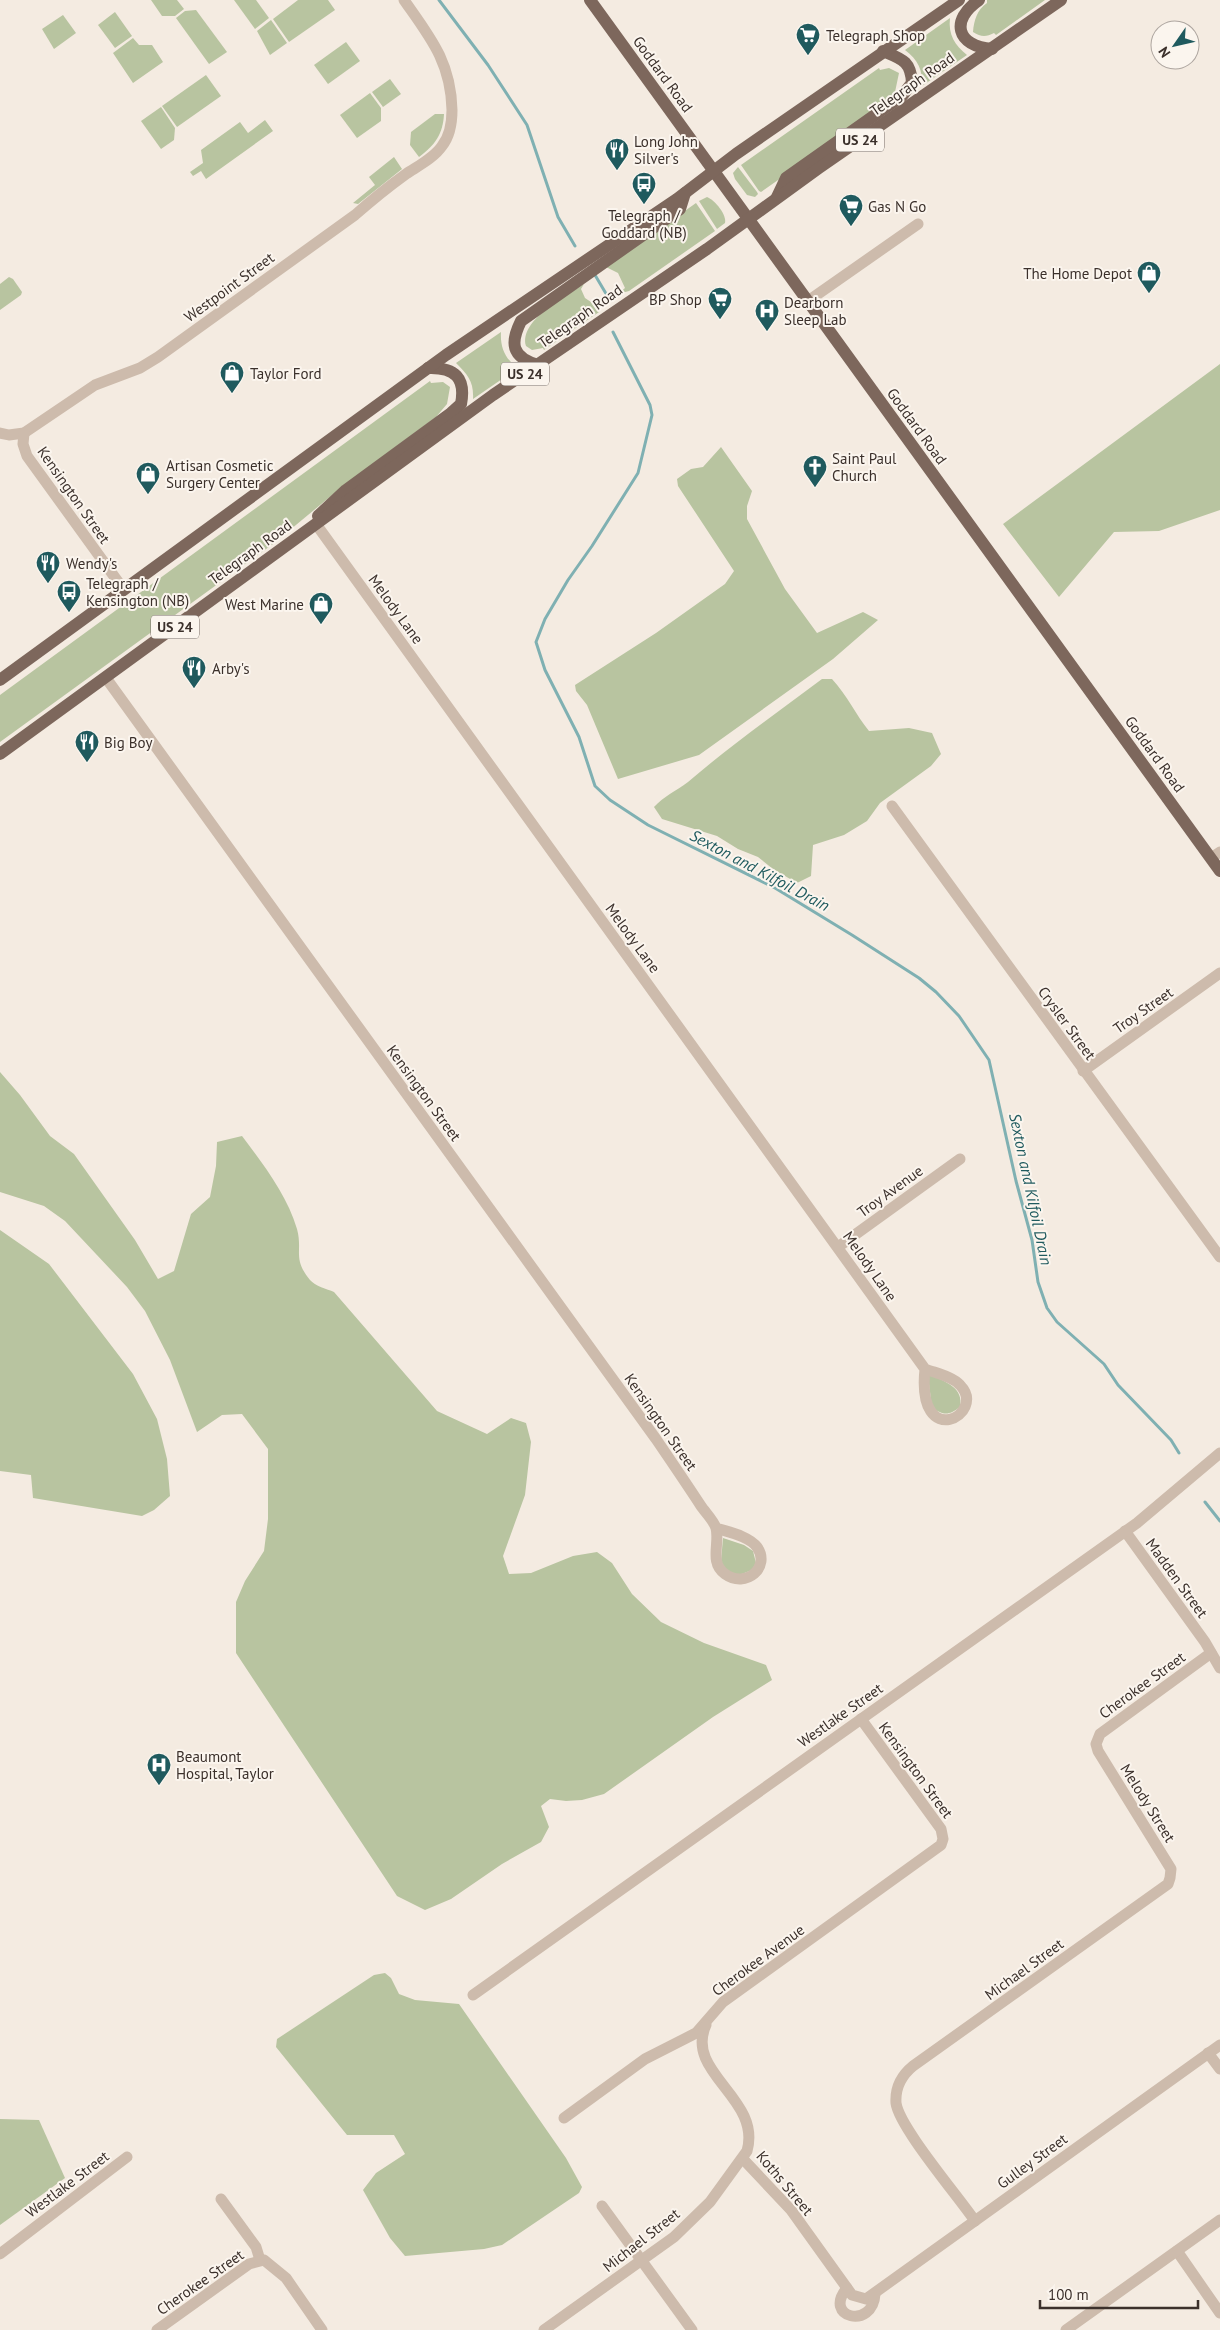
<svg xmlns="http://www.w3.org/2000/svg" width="1220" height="2330" viewBox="0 0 1220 2330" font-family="'PT Sans',sans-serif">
  <rect width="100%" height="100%" fill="#f4ebe1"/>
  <g fill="#b8c4a0">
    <path d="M 151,0 L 177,0 L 184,9 L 175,16 L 162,16 Z"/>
    <path d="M 234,0 L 256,0 L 269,18 L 255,29 Z"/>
    <path d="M 298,0 L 328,0 L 335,10 L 289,42 L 273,19 Z"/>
    <path d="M 987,0 L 1045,0 L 996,35 L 994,33 C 986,37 981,37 973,32 C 974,20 977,10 987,3 Z"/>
    <path d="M 196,10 L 227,52 L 209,64 L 176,18 L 185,11 Z"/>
    <path d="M 115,12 L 132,36 L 115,48 L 98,25 Z"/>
    <path d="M 63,15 L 76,33 L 54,49 L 42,29 Z"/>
    <path d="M 950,18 C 948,35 955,45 967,55 L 922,86 C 923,70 918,60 905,50 Z"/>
    <path d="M 271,20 L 287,43 L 270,55 L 257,31 Z"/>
    <path d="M 133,38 L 139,45 L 152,45 L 163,62 L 133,83 L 113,53 Z"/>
    <path d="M 346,42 L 360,61 L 328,84 L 314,65 Z"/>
    <path d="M 879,68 L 880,70 L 889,68 L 899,73 L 895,92 L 884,106 L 761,192 L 759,191 L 741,165 Z"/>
    <path d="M 206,75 L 221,96 L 177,127 L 162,106 Z"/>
    <path d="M 390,79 L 401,94 L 383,107 L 372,92 Z"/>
    <path d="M 370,93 L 381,108 L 381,121 L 357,138 L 340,115 Z"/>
    <path d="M 161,107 L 175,128 L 174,140 L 161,149 L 141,121 Z"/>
    <path d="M 435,114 L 444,114 C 443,134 435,145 419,157 L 410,145 L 411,132 Z"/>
    <path d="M 265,120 L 273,131 L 206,179 L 201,171 L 193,176 L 190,172 L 203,163 L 201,150 L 240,122 L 248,133 Z"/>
    <path d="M 394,157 L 402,169 L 358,204 L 353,203 L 375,185 L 369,177 Z"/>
    <path d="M 738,167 L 757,192 L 758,194 L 755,197 L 747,195 L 735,179 L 733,173 Z"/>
    <path d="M 707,197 C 715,200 727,215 725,223 L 717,229 L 699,201 Z"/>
    <path d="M 696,203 L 715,231 L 629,291 L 618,294 L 625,288 L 618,273 L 606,267 Z"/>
    <path d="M 9,277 L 13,279 L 22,292 L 21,295 L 0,310 L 0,284 Z"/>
    <path d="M 584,284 L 581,289 L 585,298 L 600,308 L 599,312 L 544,350 L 543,348 L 532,350 L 526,346 C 519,320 565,297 584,284 Z"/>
    <path d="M 501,332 C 500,347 505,359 518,368 L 473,399 C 474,382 468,375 456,363 Z"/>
    <path d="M 1220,364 L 1220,510 L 1159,531 L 1114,532 L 1059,597 L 1003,524 Z"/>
    <path d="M 430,381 L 431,383 L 443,382 L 450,387 L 447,404 L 436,417 L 343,486 L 273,544 L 0,742 L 0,695 Z"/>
    <path d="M 721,447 L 752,491 L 747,506 L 747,519 L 785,589 L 817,633 L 863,612 L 878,620 L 833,659 L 699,755 L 618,779 L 587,705 L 576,691 L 575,685 L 656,633 L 725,584 L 734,571 L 678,486 L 677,479 L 691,469 L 703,467 Z"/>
    <path d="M 822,679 L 832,679 C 847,695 856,715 869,731 L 909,728 L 932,733 L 941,754 L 931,766 L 880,803 L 867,821 L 844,835 L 813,845 L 811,876 L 797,883 L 773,869 L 758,857 L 738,849 L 717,836 L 662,819 L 654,807 C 664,796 676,791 688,782 C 731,745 777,713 822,679 Z"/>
    <path d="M 0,1072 L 20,1095 L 50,1136 L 74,1154 L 135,1240 L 158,1279 L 174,1271 L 191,1214 L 210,1197 L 216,1166 L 217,1142 L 242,1136 C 263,1164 287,1195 297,1229 C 303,1251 292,1258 310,1280 C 315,1286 327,1289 334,1292 L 437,1411 L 487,1434 L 511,1418 L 526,1423 L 531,1442 L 525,1495 L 503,1556 L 509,1574 L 531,1573 L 573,1556 L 597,1552 L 612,1563 L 632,1594 L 661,1622 L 704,1643 L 766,1665 L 772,1680 L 713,1717 L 604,1794 L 582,1800 L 566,1801 L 550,1799 L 541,1806 L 549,1827 L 541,1842 L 502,1864 L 451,1899 L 425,1910 L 397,1896 L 236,1653 L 236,1602 L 245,1581 L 264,1551 L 268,1519 L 268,1449 L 242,1414 L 222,1415 L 197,1432 L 170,1360 L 145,1311 L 127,1287 L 65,1221 L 44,1206 L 0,1192 Z"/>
    <path d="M 0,1230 L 49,1264 L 133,1374 L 157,1419 L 167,1459 L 170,1496 L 154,1510 L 142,1516 L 33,1498 L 31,1475 L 0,1471 Z"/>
    <path d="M 931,1375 C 946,1382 964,1388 960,1407 C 948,1416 944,1415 932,1408 L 928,1376 Z"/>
    <path d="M 723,1538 L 744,1545 L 753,1551 L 756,1563 L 752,1570 L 737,1576 L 725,1570 L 721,1561 Z"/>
    <path d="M 385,1973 L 391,1978 L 399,1994 L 415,2000 L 459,2004 L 566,2158 L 582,2187 L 579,2193 L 502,2245 L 484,2249 L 405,2256 L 390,2238 L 363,2190 L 376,2173 L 405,2154 L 394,2135 L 347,2135 L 276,2047 L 277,2039 L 374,1975 Z"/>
    <path d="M 0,2119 L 39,2120 L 65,2178 L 0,2225 Z"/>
  </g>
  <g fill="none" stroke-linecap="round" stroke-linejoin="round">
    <g stroke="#7fb0b2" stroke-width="3">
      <path d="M 439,0 L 488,65 L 527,125 L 558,217 L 575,246"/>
      <path d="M 595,275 L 608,297"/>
      <path d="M 613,332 L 650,405 L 652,415 L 638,473 L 592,546 L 568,580 L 545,619 L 536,642 L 545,670 L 579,737 L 595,786 L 610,800 L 648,825 L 775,888 L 852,935 L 919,978 L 936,992 L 959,1016 L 989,1060 L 1016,1181 L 1032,1240 L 1038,1282 L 1047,1308 L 1057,1322 L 1104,1364 L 1118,1385 L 1171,1440 L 1179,1453"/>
      <path d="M 1205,1502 L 1220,1521"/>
    </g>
    <g stroke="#cdbbac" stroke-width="11">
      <path d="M 808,301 L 918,224"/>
      <path d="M 0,433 L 9,435 L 24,433 L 95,385 L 140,368 L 158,357 L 355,215 C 372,200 388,187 406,174 C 418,166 434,158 442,146 C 450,136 452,122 452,110 C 451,62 430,37 404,0"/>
      <path d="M 24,433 L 23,444 L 27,456 L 124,590"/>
      <path d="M 316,524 L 925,1369 C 916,1453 988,1414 960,1385 C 952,1376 935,1373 925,1369"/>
      <path d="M 106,678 L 656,1439 C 671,1461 686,1483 701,1506 C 705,1512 714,1521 716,1528 C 720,1543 709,1563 725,1574 C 746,1589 771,1567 757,1547 C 749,1536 728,1532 716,1528"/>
      <path d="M 892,806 L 1220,1257"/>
      <path d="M 1211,858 L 1220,852"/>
      <path d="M 1083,1071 L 1220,973"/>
      <path d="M 838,1247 L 960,1159"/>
      <path d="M 1125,1531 L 1205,1642 L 1220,1668"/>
      <path d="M 473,1995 L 1137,1523 L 1220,1453"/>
      <path d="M 1208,2053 L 1220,2069"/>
      <path d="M 564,2118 L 645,2059 L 696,2033 L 723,2002 L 941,1845 L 943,1839 L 941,1829 L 861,1719"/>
      <path d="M 743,2159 L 791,2210 L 852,2295 L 866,2299 L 1220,2045"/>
      <path d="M 221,2199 L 256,2247 L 260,2260"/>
      <path d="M 602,2206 L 692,2330"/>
      <path d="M 975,2221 C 958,2196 899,2127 896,2103 C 895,2087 902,2075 913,2066 L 1168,1884 L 1170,1878 L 1171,1869 L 1098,1751 L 1096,1744 L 1100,1734 L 1211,1653"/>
      <path d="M 1177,2251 L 1220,2313"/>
      <path d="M 0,2254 L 127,2157"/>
      <path d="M 847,2288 C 822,2318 873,2330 875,2294"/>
      <path d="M 157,2330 L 249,2264 L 264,2260 L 286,2278 L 322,2330"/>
      <path d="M 544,2330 L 674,2237 L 710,2202 L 747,2151 C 762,2098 684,2073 706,2025"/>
      <path d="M 1066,2330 L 1220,2220"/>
    </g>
    <g stroke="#7d675c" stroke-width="12">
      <path d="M 590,0 L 1220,871"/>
      <path d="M 979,0 C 950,20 956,46 992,49"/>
      <path d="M 777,197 L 786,178 L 902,96 L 912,83 C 911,61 902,59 883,51"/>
      <path d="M 538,365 C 511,357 510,343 521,321 L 680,209 L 685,193"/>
      <path d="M 318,516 L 346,490 L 451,413 L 461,404 C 466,378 455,367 428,368"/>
      <path d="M 0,680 L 446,355 L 677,199 L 736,154 L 959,0"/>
      <path d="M 0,754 L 493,395 L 707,249 L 819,168 L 1061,0"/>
    </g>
  </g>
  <defs>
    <symbol id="supermarket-pin" viewBox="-11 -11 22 30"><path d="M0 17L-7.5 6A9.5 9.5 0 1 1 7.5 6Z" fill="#1f5a5e" stroke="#fbf5ee"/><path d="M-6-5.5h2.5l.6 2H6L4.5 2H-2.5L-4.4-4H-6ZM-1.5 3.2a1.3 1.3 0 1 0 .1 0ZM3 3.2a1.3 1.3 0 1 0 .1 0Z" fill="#fff"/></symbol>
    <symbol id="restaurant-pin" viewBox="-11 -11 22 30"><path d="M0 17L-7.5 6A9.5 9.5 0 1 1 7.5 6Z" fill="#1f5a5e" stroke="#fbf5ee"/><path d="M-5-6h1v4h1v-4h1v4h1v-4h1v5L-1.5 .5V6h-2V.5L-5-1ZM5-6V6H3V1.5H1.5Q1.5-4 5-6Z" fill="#fff"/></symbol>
    <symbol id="bus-pin" viewBox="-11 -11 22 30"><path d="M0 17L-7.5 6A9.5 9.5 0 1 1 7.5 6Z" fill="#1f5a5e" stroke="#fbf5ee"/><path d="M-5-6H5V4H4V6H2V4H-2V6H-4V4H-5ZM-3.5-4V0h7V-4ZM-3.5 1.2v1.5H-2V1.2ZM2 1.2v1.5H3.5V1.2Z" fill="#fff"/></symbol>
    <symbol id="shop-pin" viewBox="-11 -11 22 30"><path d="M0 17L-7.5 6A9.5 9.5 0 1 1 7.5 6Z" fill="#1f5a5e" stroke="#fbf5ee"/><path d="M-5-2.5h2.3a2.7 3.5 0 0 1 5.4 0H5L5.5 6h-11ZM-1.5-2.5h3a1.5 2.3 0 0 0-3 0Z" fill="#fff"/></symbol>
    <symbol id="hospital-pin" viewBox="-11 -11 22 30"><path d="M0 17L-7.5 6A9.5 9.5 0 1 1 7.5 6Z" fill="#1f5a5e" stroke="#fbf5ee"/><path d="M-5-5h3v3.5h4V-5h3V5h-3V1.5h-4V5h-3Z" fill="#fff"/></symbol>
    <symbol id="church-pin" viewBox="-11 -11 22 30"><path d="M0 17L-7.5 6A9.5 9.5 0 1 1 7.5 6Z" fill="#1f5a5e" stroke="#fbf5ee"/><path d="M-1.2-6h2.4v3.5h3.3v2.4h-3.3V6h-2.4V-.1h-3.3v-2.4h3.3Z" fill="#fff"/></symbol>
  </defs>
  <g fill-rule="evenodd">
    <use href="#supermarket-pin" x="794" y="21" width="28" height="38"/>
    <use href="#restaurant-pin" x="603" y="136" width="28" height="38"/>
    <use href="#bus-pin" x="630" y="170" width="28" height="38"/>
    <use href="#supermarket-pin" x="837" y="192" width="28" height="38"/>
    <use href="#shop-pin" x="1135" y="259" width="28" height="38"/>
    <use href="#supermarket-pin" x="706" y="285" width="28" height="38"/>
    <use href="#hospital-pin" x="753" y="297" width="28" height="38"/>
    <use href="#shop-pin" x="218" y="359" width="28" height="38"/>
    <use href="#church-pin" x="801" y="453" width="28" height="38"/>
    <use href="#shop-pin" x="134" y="460" width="28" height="38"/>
    <use href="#restaurant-pin" x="34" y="549" width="28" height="38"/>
    <use href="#bus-pin" x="55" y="578" width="28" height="38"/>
    <use href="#shop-pin" x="307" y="590" width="28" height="38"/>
    <use href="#restaurant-pin" x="180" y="654" width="28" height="38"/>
    <use href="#restaurant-pin" x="73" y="728" width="28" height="38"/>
    <use href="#hospital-pin" x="145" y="1751" width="28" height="38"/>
  </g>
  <g text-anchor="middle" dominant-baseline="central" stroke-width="4" stroke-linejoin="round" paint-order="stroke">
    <g fill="#fbf5ee" stroke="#756b66" stroke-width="1">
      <rect x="836" y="128.5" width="48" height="23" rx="4"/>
      <rect x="501" y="362.5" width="48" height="23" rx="4"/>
      <rect x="151" y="615.5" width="48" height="23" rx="4"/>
    </g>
    <g font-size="14" font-weight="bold" fill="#3b302b">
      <text x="860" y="140">US 24</text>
      <text x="525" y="374">US 24</text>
      <text x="175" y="627">US 24</text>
    </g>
    <g font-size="15" fill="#3b302b" stroke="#fbf5ee" text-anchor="start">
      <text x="826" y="35">Telegraph Shop</text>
      <text x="634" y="141">Long John<tspan x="634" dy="17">Silver's</tspan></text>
      <text x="868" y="206">Gas N Go</text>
      <text x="644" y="215" text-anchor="middle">Telegraph /<tspan x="644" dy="17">Goddard (NB)</tspan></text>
      <text x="1132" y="273" text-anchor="end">The Home Depot</text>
      <text x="702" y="299" text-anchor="end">BP Shop</text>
      <text x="784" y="302">Dearborn<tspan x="784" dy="17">Sleep Lab</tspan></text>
      <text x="250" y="373">Taylor Ford</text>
      <text x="832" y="458">Saint Paul<tspan x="832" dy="17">Church</tspan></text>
      <text x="166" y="465">Artisan Cosmetic<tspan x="166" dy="17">Surgery Center</tspan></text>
      <text x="66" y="563">Wendy's</text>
      <text x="86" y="583">Telegraph /<tspan x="86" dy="17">Kensington (NB)</tspan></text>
      <text x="304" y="604" text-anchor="end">West Marine</text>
      <text x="212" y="668">Arby's</text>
      <text x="104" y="742">Big Boy</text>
      <text x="176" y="1756">Beaumont<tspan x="176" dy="17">Hospital, Taylor</tspan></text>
    </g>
    <g font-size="15" fill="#3b302b" stroke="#fbf5ee">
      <text transform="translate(663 74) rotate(54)">Goddard Road</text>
      <text transform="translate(912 84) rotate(-35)">Telegraph Road</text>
      <text transform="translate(229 287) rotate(-36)">Westpoint Street</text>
      <text transform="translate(580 316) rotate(-35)">Telegraph Road</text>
      <text transform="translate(917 426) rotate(54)">Goddard Road</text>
      <text transform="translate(74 495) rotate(55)">Kensington Street</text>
      <text transform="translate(250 552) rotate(-36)">Telegraph Road</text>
      <text transform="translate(396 609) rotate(54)">Melody Lane</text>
      <text transform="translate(1155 754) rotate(54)">Goddard Road</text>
      <text transform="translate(633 938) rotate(54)">Melody Lane</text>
      <text transform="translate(1143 1010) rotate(-35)">Troy Street</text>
      <text transform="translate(1067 1023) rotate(54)">Crysler Street</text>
      <text transform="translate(424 1093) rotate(54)">Kensington Street</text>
      <text transform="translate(890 1191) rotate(-36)">Troy Avenue</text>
      <text transform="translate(870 1266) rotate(55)">Melody Lane</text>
      <text transform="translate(661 1422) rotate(55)">Kensington Street</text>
      <text transform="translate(1177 1578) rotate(54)">Madden Street</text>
      <text transform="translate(1142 1685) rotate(-36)">Cherokee Street</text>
      <text transform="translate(840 1715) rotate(-35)">Westlake Street</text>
      <text transform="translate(916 1770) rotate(54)">Kensington Street</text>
      <text transform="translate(1148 1803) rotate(58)">Melody Street</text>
      <text transform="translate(758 1960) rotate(-36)">Cherokee Avenue</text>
      <text transform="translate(1024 1969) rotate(-36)">Michael Street</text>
      <text transform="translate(1032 2161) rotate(-36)">Gulley Street</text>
      <text transform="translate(785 2183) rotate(50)">Koths Street</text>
      <text transform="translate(67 2184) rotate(-37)">Westlake Street</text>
      <text transform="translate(641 2240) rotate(-38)">Michael Street</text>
      <text transform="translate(200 2282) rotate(-35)">Cherokee Street</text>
    </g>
    <g font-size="16" font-style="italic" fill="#1f5a5e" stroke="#fbf5ee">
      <text transform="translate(760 870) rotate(28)">Sexton and Kilfoil Drain</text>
      <text transform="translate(1031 1189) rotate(78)">Sexton and Kilfoil Drain</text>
    </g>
  </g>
  <g transform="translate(1175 45) rotate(236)"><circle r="24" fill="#fbf5ee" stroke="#aea6a0"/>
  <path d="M0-4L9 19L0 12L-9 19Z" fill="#1f5a5e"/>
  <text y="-8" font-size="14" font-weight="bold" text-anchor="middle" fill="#3b302b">N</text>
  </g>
  <path d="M1040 2300v8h158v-8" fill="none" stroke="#3b302b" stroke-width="2.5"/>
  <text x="1048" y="2300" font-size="15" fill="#3b302b" stroke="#fbf5ee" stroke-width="4" paint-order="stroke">100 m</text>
</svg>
